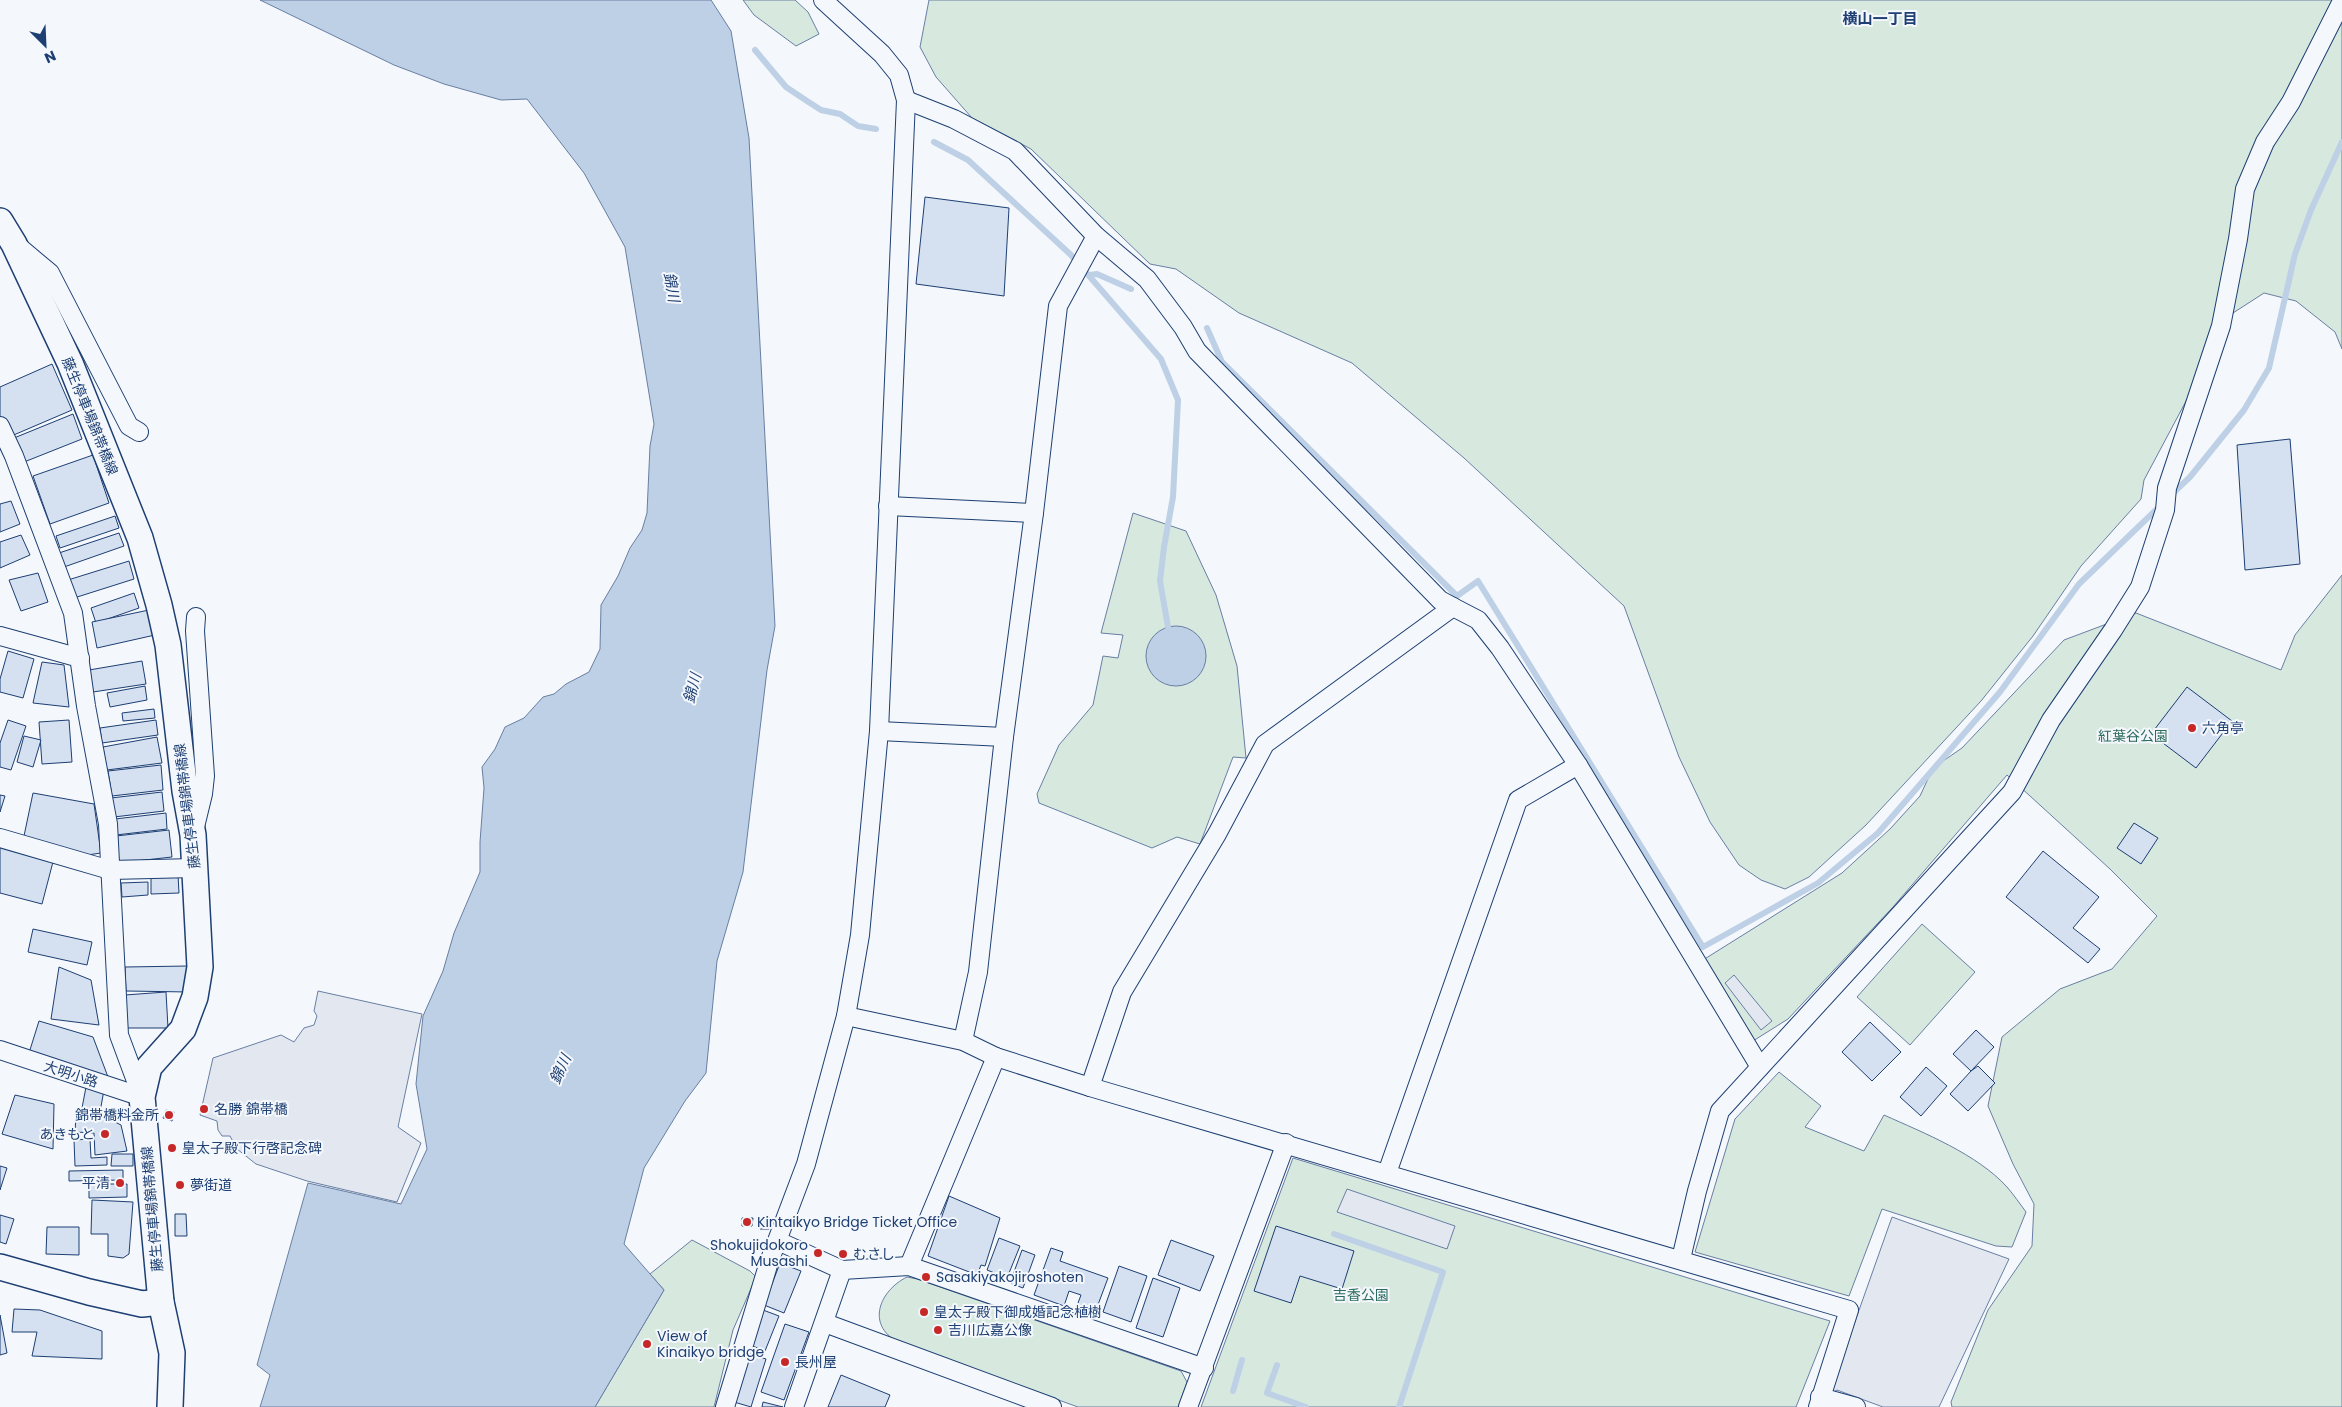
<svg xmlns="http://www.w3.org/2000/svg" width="2342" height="1407" viewBox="0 0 2342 1407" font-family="Poppins,'Noto Sans JP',sans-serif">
  <rect width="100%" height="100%" fill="#f4f7fb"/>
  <g fill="#d7e8df" stroke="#687fa3">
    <path d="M 743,0 L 795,0 L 808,12 L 819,34 L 796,46 L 754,15 Z"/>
    <path d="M 929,0 L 2342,0 L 2342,349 L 2335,332 L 2296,301 L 2264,293 L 2233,313 L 2144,480 L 2141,499 L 2081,566 L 2033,636 L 1981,701 L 1866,825 L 1809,877 L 1785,889 L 1761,880 L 1739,865 L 1710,822 L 1679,757 L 1624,606 L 1464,458 L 1352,363 L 1239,313 L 1176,269 L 1150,264 L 1031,149 L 972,118 L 936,77 L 920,47 Z"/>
    <path d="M 1133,513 L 1186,531 L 1216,595 L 1237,666 L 1246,758 L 1233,757 L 1200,844 L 1177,837 L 1152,848 L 1039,803 L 1037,794 L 1059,745 L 1093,705 L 1103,656 L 1118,658 L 1123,635 L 1101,633 Z"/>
    <path d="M 2342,575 L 2342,1407 L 1952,1407 L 1951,1402 L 1988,1310 L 2032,1246 L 2034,1204 L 2013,1164 L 1988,1106 L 2002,1037 L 2060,989 L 2112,969 L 2157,916 L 2110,869 L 2007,775 L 1893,907 L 1788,1019 L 1753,1041 L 1703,960 L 1842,873 L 1890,829 L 1920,796 L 1933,768 L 1962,748 L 2064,640 L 2136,613 L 2281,670 L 2295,635 Z"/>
    <path d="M 1922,924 L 1975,972 L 1910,1045 L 1857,997 Z"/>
    <path d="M 1779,1072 L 1821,1106 L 1805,1127 L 1864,1151 L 1884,1115 C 1924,1133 1977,1154 2007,1187 C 2014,1195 2020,1204 2026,1212 L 2012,1247 L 1996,1246 L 1882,1209 L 1849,1296 L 1695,1252 L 1735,1119 Z"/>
    <path d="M 1293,1158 L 1830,1321 L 1796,1407 L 1201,1407 Z"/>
    <path d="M 692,1240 L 750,1271 L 756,1277 L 733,1330 L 714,1407 L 595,1407 L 664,1290 L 650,1274 Z"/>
    <path d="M 907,1277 L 917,1279 L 1181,1371 L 1187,1382 L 1178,1407 L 1078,1407 L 898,1342 C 866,1325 879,1291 907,1277 Z"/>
  </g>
  <g fill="#e3e8f0" stroke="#687fa3">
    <path d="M 1734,975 L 1772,1021 L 1761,1030 L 1725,983 Z"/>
    <path d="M 318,991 L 422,1014 L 398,1127 L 421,1143 L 397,1202 L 307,1181 L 256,1164 L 237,1149 L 230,1136 L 222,1136 L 218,1130 L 217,1121 L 200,1115 L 213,1058 L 281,1035 L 294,1042 L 304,1028 L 314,1025 L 317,1016 L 314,1011 Z"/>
    <path d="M 1347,1189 L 1455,1226 L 1447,1249 L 1337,1212 Z"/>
    <path d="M 1892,1217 L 2009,1259 L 1939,1407 L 1883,1407 L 1837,1390 L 1829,1395 Z"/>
  </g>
  <g fill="#bed0e5" stroke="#687fa3">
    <path d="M 260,0 L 711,0 L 731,31 L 749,138 L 775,626 L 767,670 L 743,872 L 717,961 L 706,1073 L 685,1101 L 644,1168 L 624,1244 L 664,1290 L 595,1407 L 260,1407 L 270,1375 L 257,1365 L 308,1183 L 401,1204 L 427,1149 L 416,1084 L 423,1016 L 443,971 L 454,933 L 480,872 L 480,842 L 484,788 L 482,767 L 495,749 L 505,727 L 524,718 L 543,697 L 554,694 L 566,684 L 589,672 L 600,649 L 601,605 L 618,576 L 630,548 L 642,530 L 647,513 L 650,446 L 654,424 L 625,247 L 584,173 L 527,99 L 501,100 L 444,84 L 394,65 Z"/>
    <circle cx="1176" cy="656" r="30"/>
  </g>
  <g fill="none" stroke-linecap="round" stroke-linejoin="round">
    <g stroke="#bed0e5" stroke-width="6">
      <path d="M 755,50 L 786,87 L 807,101 L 821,110 L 840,114 L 858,126 L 876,129"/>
      <path d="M 934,142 L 968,160 L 1071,255 L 1161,359 L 1178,400 L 1173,497 L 1164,547 L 1160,581 L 1168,627"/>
      <path d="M 1090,275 L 1097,274 L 1131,289"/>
      <path d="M 1207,328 L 1222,362 L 1457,596 L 1478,581 L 1703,947 L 1818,883 L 1878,833 L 2000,692 L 2079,584 L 2161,505"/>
      <path d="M 2170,496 L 2190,477 L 2244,410 L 2269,368 L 2295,254 L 2311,210 L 2342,142"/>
      <path d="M 1334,1234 L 1443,1272 L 1399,1407"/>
      <path d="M 1277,1365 L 1267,1393 L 1306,1407"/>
      <path d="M 1233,1391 L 1242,1360"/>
    </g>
  </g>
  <g fill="#d5e0f0" stroke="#1d3f73">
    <path d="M 925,197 L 1009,208 L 1004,296 L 916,284 Z"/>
    <path d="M 52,364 L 72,410 L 9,437 L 0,416 L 0,387 Z"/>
    <path d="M 73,414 L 82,439 L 24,462 L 14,438 Z"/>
    <path d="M 2290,439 L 2300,564 L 2245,570 L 2237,445 Z"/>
    <path d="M 93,455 L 109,503 L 50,524 L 33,476 Z"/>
    <path d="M 11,501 L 20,524 L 0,532 L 0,504 Z"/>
    <path d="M 115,516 L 119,528 L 60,548 L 56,536 Z"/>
    <path d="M 119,533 L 124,546 L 64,567 L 59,553 Z"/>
    <path d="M 21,535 L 30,555 L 0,568 L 0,542 Z"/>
    <path d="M 129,561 L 134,579 L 74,598 L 68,580 Z"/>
    <path d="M 38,573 L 48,602 L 21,611 L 9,580 Z"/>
    <path d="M 134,593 L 139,608 L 96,623 L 91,608 Z"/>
    <path d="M 149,610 L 155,635 L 97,648 L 92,622 Z"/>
    <path d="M 8,651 L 34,659 L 23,698 L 0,692 L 0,679 Z"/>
    <path d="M 142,661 L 146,684 L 93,692 L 89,670 Z"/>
    <path d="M 42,662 L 64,665 L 69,707 L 33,703 Z"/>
    <path d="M 145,686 L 147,700 L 110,707 L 107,693 Z"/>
    <path d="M 2187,687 L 2232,721 L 2196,768 L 2151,734 Z"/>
    <path d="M 154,709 L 155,718 L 123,721 L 122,713 Z"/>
    <path d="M 8,720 L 26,726 L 11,770 L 0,767 L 0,743 Z"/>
    <path d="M 69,720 L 72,762 L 42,764 L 39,722 Z"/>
    <path d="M 156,720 L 158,735 L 102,743 L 100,728 Z"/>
    <path d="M 24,736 L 41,740 L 33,767 L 17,762 Z"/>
    <path d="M 157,737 L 162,763 L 107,770 L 103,747 Z"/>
    <path d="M 161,765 L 163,790 L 112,796 L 108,771 Z"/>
    <path d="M 162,792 L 164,811 L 114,817 L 111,798 Z"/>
    <path d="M 33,793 L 94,804 L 101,853 L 87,855 L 24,836 Z"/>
    <path d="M 0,795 L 5,796 L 0,812 Z"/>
    <path d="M 166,813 L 167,829 L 116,835 L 115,819 Z"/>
    <path d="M 2134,823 L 2158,838 L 2141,864 L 2117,848 Z"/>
    <path d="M 169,830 L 172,857 L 118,863 L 116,836 Z"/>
    <path d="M 0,844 L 54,858 L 42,904 L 0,893 Z"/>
    <path d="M 2043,851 L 2099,897 L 2073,928 L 2100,949 L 2088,963 L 2006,897 Z"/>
    <path d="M 178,875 L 179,893 L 151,894 L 151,876 Z"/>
    <path d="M 148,882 L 148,895 L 122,897 L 121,883 Z"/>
    <path d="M 33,929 L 92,942 L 87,965 L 28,952 Z"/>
    <path d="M 188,966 L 189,992 L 126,991 L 125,967 Z"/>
    <path d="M 59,967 L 91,980 L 99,1025 L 51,1019 Z"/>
    <path d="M 166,992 L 168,1028 L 127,1028 L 125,995 Z"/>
    <path d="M 39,1021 L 93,1037 L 108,1077 L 29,1053 Z"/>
    <path d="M 1870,1022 L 1901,1052 L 1872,1081 L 1842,1052 Z"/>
    <path d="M 1976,1030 L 1994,1047 L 1971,1071 L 1953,1054 Z"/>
    <path d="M 1978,1066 L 1995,1083 L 1968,1111 L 1950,1094 L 1971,1071 Z"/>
    <path d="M 1926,1067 L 1947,1086 L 1921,1116 L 1900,1097 Z"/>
    <path d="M 86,1087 L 104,1090 L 100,1112 L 82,1108 Z"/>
    <path d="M 15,1095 L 54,1104 L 53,1149 L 2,1134 Z"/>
    <path d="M 166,1110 L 174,1112 L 172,1121 L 163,1118 Z"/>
    <path d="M 99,1114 L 121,1125 L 127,1151 L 95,1155 L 94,1133 L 75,1132 L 76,1115 Z"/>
    <path d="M 90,1139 L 91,1158 L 107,1157 L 107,1165 L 75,1166 L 74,1140 Z"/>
    <path d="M 112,1154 L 133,1154 L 133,1166 L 111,1166 Z"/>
    <path d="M 0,1166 L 7,1168 L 0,1190 Z"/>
    <path d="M 123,1170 L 123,1180 L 69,1181 L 69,1171 Z"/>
    <path d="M 89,1184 L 127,1184 L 127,1197 L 89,1198 Z"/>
    <path d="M 949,1196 L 1000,1218 L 985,1266 L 981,1265 L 977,1275 L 928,1256 Z"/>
    <path d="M 92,1200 L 133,1202 L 129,1254 L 123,1258 L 108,1256 L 108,1234 L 91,1234 Z"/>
    <path d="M 175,1214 L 186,1214 L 187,1236 L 175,1236 Z"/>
    <path d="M 0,1215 L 14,1219 L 6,1244 L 0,1242 Z"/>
    <path d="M 760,1217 L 769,1218 L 769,1229 L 760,1229 Z"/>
    <path d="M 742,1218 L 753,1218 L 752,1226 L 742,1226 Z"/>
    <path d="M 1276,1226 L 1354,1251 L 1342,1289 L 1300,1276 L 1291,1303 L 1254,1291 Z"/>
    <path d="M 47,1227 L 79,1227 L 79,1255 L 46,1254 Z"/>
    <path d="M 999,1238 L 1020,1246 L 1007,1278 L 987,1270 Z"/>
    <path d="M 1171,1240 L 1214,1256 L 1200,1291 L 1158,1275 Z"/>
    <path d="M 1051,1248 L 1063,1252 L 1060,1261 L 1108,1278 L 1093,1318 L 1075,1311 L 1081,1295 L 1069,1291 L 1064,1306 L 1034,1295 Z"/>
    <path d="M 1022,1250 L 1035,1255 L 1023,1288 L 1010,1283 Z"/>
    <path d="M 780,1263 L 801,1271 L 784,1313 L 764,1305 Z"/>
    <path d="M 1119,1266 L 1147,1276 L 1131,1322 L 1103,1312 Z"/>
    <path d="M 1153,1278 L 1180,1288 L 1163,1337 L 1136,1328 Z"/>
    <path d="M 14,1309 L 40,1310 L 102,1331 L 102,1359 L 32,1356 L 37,1332 L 12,1332 Z"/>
    <path d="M 763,1310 L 779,1316 L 765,1351 L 750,1345 Z"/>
    <path d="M 0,1315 L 7,1353 L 0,1355 Z"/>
    <path d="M 785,1324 L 809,1332 L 784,1400 L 761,1392 Z"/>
    <path d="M 750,1354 L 766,1359 L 751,1407 L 734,1402 Z"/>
    <path d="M 841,1375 L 890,1395 L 885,1407 L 828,1407 Z"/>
    <path d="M 763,1402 L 783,1407 L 762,1407 Z"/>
  </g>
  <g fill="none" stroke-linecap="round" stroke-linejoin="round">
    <defs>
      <g id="street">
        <path d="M 906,100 L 954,119 L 1015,151 L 1096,236 L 1147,279 L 1183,327 L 1197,351 L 1440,600 L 1453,607"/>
        <path d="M 19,247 L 50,273 L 129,426 L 139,432"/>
        <path d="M 0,426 L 14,456 L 73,613 L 86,706 L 108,824 L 119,1035 L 142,1097"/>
        <path d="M 888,506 L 1034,513"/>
        <path d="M 0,636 L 80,658"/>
        <path d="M 879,731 L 1004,737"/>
        <path d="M 195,827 L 203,794 L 205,776 L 195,631 L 196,617"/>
        <path d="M 0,838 L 110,870 L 195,868"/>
        <path d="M 846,1016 L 963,1041 L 996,1057 L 1090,1087 L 1849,1310 L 1818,1407"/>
        <path d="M 963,1041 L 978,972 L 1004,737 L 1034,513 L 1058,306 L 1096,236"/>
        <path d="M 0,1050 L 142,1097"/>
        <path d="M 1090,1087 L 1122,992 L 1217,834 L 1265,744 L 1453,607 L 1478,620 L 1500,648 L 1578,765 L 1760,1067"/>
        <path d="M 1387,1173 L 1518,800 L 1578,765"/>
        <path d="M 778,1241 L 842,1270 L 909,1266 L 1204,1368"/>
        <path d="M 1681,1259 L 1697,1191 L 1720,1111 L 2012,792 L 2051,720 L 2113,630 L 2140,587 L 2165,510 L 2167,488 L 2221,326 L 2238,239 L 2245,189 L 2265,142 L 2291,102 L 2342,1"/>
        <path d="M 909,1266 L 996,1057"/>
        <path d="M 825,1323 L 1052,1407"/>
        <path d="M 1820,1397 L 1856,1407"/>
        <path d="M 725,1407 L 769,1262 L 806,1164 L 846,1016 L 860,935 L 879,731 L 906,100 L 899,75 L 882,54 L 823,0"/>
        <path d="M 794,1407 L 842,1270"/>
        <path d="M 1188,1407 L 1286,1143"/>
      </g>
      <g id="secondary">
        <path d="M 0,221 L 14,244 L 70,363 L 140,538 L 159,605 L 168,645 L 185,791 L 193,835 L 200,967 L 195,997 L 183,1029 L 149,1067 L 142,1097 L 161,1302 L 172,1353 L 170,1407"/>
        <path d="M 0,1267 L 89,1292 L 142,1304 L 161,1302"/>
      </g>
    </defs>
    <use href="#street" stroke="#1d3f73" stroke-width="20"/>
    <use href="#secondary" stroke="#1d3f73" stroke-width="28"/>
    <use href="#street" stroke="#f4f7fb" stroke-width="18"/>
    <use href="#secondary" stroke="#f4f7fb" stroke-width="25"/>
  </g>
  <g fill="#c62828" stroke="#f4f7fb" stroke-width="2">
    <circle cx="2192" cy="728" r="5"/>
    <circle cx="204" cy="1109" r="5"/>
    <circle cx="169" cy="1115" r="5"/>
    <circle cx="105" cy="1134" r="5"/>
    <circle cx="172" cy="1148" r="5"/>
    <circle cx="120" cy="1183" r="5"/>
    <circle cx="180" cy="1185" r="5"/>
    <circle cx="747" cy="1222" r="5"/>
    <circle cx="818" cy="1253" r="5"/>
    <circle cx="843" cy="1254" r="5"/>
    <circle cx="926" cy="1277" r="5"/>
    <circle cx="924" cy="1312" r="5"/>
    <circle cx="938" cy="1330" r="5"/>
    <circle cx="647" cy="1344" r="5"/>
    <circle cx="785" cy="1362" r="5"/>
  </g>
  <g text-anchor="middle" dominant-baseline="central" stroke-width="4" stroke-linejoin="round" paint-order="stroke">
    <g font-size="14" fill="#1d3f73" stroke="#f4f7fb">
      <text transform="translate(90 416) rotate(68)">藤生停車場錦帯橋線</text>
      <text transform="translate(187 806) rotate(-97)">藤生停車場錦帯橋線</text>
      <text transform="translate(71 1074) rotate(18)">大明小路</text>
      <text transform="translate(152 1209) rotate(-95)">藤生停車場錦帯橋線</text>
    </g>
    <g font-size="14" fill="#1d3f73" stroke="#f4f7fb" text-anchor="start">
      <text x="2202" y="728">六角亭</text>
      <text x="214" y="1109">名勝 錦帯橋</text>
      <text x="159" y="1115" text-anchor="end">錦帯橋料金所</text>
      <text x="95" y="1134" text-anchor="end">あきもと</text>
      <text x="182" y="1148">皇太子殿下行啓記念碑</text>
      <text x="110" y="1183" text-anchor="end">平清</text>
      <text x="190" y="1185">夢街道</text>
      <text x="757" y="1222">Kintaikyo Bridge Ticket Office</text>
      <text x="808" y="1245" text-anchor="end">Shokujidokoro<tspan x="808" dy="16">Musashi</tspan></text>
      <text x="853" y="1254">むさし</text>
      <text x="936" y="1277">Sasakiyakojiroshoten</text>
      <text x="934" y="1312">皇太子殿下御成婚記念植樹</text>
      <text x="948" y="1330">吉川広嘉公像</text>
      <text x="657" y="1336">View of<tspan x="657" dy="16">Kinaikyo bridge</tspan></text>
      <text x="795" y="1362">長州屋</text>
    </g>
    <g font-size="14" fill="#2c6c60" stroke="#f4f7fb">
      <text x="2133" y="736">紅葉谷公園</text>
      <text x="1361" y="1295">吉香公園</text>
    </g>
    <g font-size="15" font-weight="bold" fill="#1d3f73" stroke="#f4f7fb">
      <text x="1880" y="18">横山一丁目</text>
    </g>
    <g font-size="15" font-style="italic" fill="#1d3f73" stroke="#f4f7fb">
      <text transform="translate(672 287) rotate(80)">錦川</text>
      <text transform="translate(692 688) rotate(-75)">錦川</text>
      <text transform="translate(560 1069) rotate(-65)">錦川</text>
    </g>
  </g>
  <g transform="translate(45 45) rotate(156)" stroke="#f4f7fb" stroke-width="4" paint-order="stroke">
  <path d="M0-4L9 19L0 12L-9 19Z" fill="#1d3f73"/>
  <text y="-8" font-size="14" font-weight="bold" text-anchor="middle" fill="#1d3f73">N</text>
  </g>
</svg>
